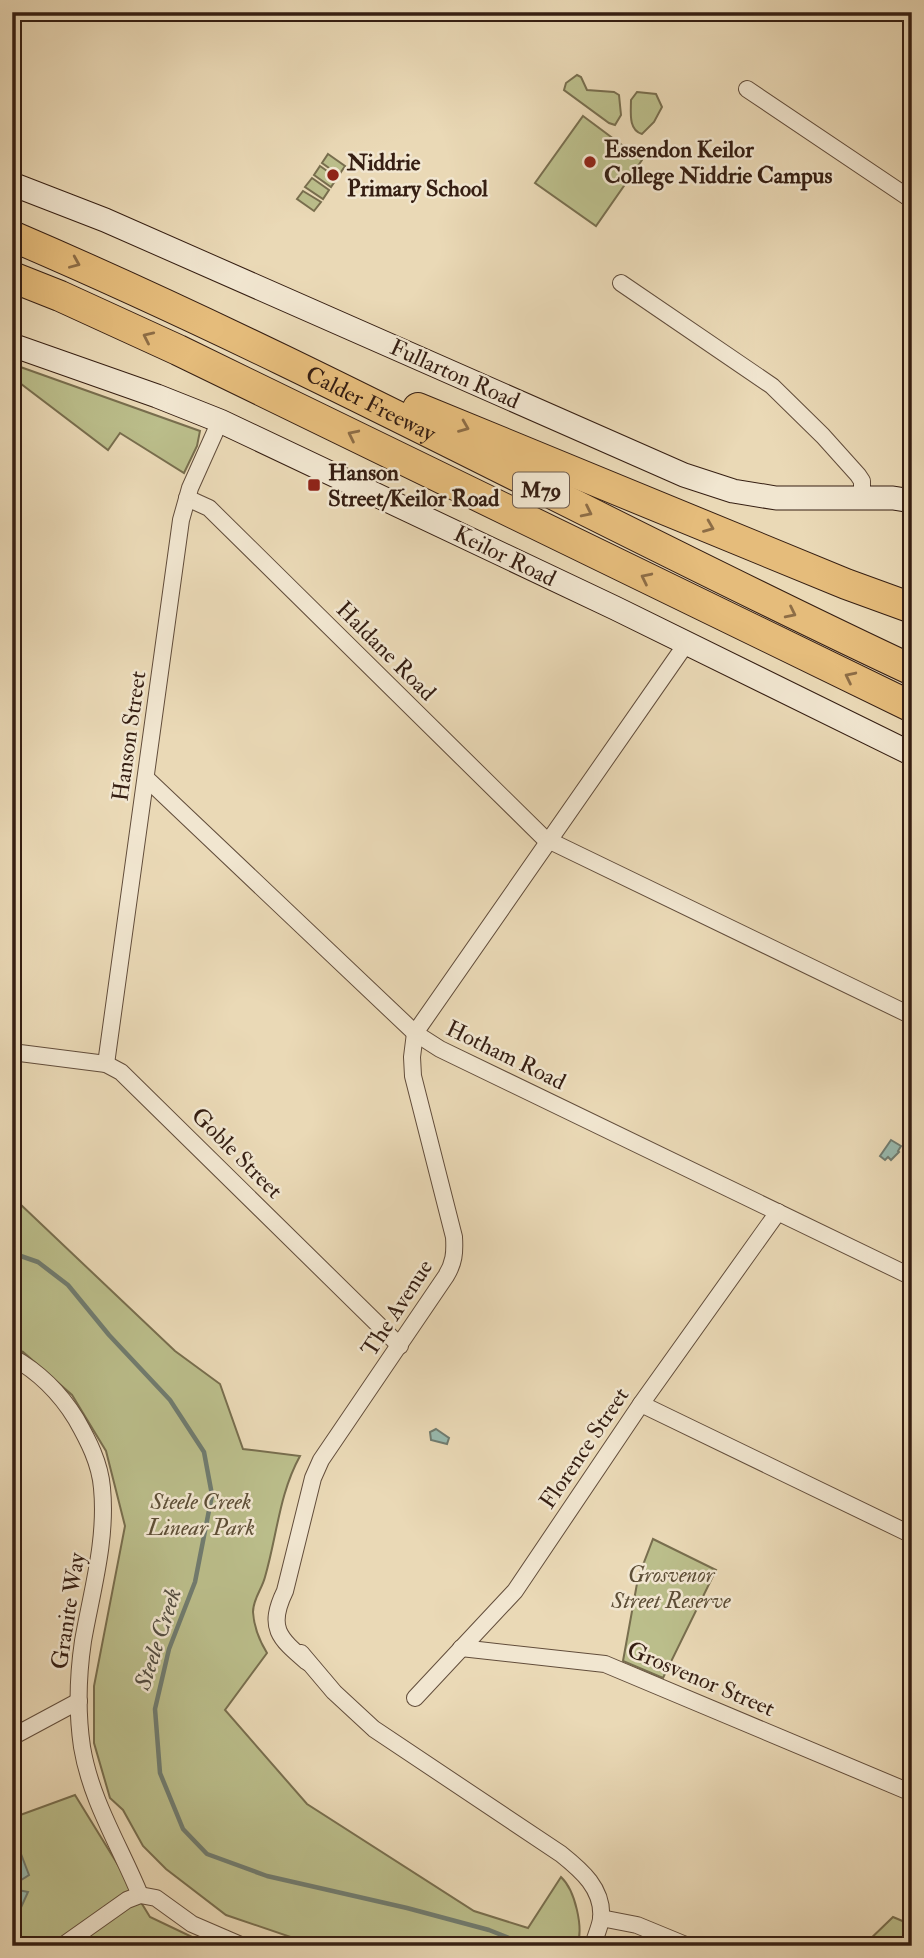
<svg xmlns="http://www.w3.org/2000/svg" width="924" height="1958" viewBox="0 0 924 1958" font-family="'IM FELL Double Pica',serif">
  <rect width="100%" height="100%" fill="#ead9b6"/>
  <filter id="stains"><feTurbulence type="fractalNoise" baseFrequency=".00286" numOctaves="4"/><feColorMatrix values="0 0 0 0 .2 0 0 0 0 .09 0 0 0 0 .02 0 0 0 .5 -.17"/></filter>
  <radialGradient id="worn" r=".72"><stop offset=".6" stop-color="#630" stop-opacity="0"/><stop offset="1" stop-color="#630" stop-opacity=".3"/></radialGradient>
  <g fill="#bbbe8b" stroke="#786e4e" stroke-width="2">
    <path d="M 577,75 L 581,77 L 587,90 L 614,92 L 619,95 L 621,115 L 615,125 L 609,123 L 564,90 L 566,83 Z"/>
    <path d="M 637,92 L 656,94 L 662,107 L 654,122 L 642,134 C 628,130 631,112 631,100 Z"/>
    <path d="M 583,116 L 642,160 L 596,226 L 535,183 Z"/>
    <path d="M 328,154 L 345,166 L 339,175 L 322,163 Z"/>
    <path d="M 320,166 L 337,178 L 331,187 L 314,175 Z"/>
    <path d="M 312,178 L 329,190 L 323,199 L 305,187 Z"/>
    <path d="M 303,191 L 321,202 L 314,211 L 297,199 Z"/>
    <path d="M 12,364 L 200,431 L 197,446 L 184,473 L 120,433 L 108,450 L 12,377 Z"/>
    <path d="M 12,1165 L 19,1203 L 175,1351 L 220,1384 L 243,1449 L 300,1456 C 279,1494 277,1536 265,1577 C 262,1589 253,1599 253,1612 C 254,1628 259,1640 267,1653 L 225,1710 L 307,1804 L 474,1911 L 528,1928 L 561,1877 C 575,1890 584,1928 577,1946 L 317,1946 L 226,1915 L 166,1869 L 143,1846 L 123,1810 L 110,1798 L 94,1743 L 94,1686 L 125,1526 L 106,1451 L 72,1395 L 23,1352 L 12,1348 Z"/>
    <path d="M 653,1539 L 716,1570 L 663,1678 L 623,1661 L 638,1578 Z"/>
    <path d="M 75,1795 L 150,1917 L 211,1946 L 12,1946 L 12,1818 Z"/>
    <path d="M 893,1917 L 912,1925 L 912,1946 L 863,1946 Z"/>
  </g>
  <g fill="#98baaf" stroke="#707c70" stroke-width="2">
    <path d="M 891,1140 L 901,1146 L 898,1151 L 899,1152 L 891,1160 L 888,1157 L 885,1160 L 880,1156 Z"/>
    <path d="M 436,1429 L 449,1438 L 447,1444 L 431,1440 L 430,1432 Z"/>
    <path d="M 12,1846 L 21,1854 L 29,1875 L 18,1882 L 18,1890 L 28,1892 L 19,1912 L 12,1919 Z"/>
  </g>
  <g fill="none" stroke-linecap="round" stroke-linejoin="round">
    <path stroke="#707c70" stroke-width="4.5" d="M 12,1253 L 38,1262 L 68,1285 L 109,1335 L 170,1400 L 204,1452 L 212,1495 L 195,1582 L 169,1649 L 155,1709 L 160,1773 L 183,1829 L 207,1854 L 267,1876 L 407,1908 L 489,1930 L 529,1946"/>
    <defs>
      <g id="street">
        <path d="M 747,89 L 912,200"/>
        <path d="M 621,283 L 772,386 L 823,436 L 858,475 L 862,481 L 862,498"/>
        <path d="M 187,498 L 209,508 L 549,843"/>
        <path d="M 146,778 L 415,1033 L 440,1049 L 912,1277"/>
        <path d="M 550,841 L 912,1016"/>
        <path d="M 12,1052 L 106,1064 L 121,1072 L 400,1346"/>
        <path d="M 106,1064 L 181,520 L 190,488 L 220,421"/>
        <path d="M 12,1357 C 39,1372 60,1393 76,1419 C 88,1440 100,1463 102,1488 C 107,1540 92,1590 83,1641 C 78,1675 77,1713 82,1747 C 91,1801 120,1846 140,1895"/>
        <path d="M 641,1404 L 912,1535"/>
        <path d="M 461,1648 L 605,1664 L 912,1793"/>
        <path d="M 301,1653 L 334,1692 L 374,1729 L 561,1854 C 581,1870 604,1889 601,1919 C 600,1927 595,1937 593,1946"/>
        <path d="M 307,1662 C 279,1638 267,1628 285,1591 L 313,1478 L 321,1460 L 446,1276 C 454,1263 455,1253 454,1237 L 413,1076 L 412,1057 L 415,1033 L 686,644"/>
        <path d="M 415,1698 L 515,1591 L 641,1404 L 778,1212"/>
        <path d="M 12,1737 L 79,1701"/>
        <path d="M 601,1918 L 637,1925 L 688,1946"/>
        <path d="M 62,1946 L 127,1900 L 140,1895 L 156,1898 L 192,1924 L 243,1946"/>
      </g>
      <g id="secondary">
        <path d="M 12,184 L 105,220 L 684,475 L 733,491 L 776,498 L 893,498 L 912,501"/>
        <path d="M 12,345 L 157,396 L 220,421 L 615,608 L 912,754"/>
      </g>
      <g id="highway">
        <path id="s1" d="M 12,236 C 318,367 610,529 912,670"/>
        <path d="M 12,277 L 60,296 L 178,350 L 912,707"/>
        <path d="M 418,408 L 846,584 L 912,608"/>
      </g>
    </defs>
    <use href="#street" stroke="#624d3b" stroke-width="18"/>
    <use href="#secondary" stroke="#351e12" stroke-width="25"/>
    <use href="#highway" stroke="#351e12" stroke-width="32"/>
    <use href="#street" stroke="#f1e6d0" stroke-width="16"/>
    <use href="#secondary" stroke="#f1e6d0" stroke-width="23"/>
    <use href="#highway" stroke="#e5bc7b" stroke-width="30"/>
  </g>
  <defs><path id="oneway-chevron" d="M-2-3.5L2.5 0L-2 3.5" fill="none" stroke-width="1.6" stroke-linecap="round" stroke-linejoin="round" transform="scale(1.75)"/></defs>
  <g stroke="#8d6d46">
    <use href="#oneway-chevron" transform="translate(75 263) rotate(23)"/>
    <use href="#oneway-chevron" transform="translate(148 337) rotate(-155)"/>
    <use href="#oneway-chevron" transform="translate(464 427) rotate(22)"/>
    <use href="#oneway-chevron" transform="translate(353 435) rotate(-154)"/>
    <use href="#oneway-chevron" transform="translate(587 512) rotate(26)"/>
    <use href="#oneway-chevron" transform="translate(709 527) rotate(22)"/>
    <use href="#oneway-chevron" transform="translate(646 578) rotate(-154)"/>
    <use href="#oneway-chevron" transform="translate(791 613) rotate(26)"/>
    <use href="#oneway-chevron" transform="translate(850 677) rotate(-154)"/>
  </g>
  <g fill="#8f2418" stroke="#f1e6d0" stroke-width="2.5">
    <circle cx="590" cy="162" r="7"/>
    <circle cx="333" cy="175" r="7"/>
    <rect x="307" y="478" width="14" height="14" rx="3.5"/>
  </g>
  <g text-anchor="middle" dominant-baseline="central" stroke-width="5" stroke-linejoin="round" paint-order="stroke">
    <rect fill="#f1e6d0" stroke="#6d5a4b" stroke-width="2" x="513" y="472.5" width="56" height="35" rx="5"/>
    <g font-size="21" font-weight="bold" fill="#351e12">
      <text x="541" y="490">M79</text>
    </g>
    <g font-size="23" font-weight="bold" fill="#351e12" stroke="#f1e6d0" text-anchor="start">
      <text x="604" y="149">Essendon Keilor<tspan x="604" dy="26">College Niddrie Campus</tspan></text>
      <text x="347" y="162">Niddrie<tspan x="347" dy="26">Primary School</tspan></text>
      <text x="328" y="472">Hanson<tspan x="328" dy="26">Street/Keilor Road</tspan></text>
    </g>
    <g font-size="23" fill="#351e12" stroke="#f1e6d0">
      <text transform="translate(455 374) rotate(24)">Fullarton Road</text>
      <text stroke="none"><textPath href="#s1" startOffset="396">Calder Freeway</textPath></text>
      <text transform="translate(505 556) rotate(26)">Keilor Road</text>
      <text transform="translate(386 651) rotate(45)">Haldane Road</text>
      <text transform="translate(129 736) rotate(-82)">Hanson Street</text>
      <text transform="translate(506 1055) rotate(26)">Hotham Road</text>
      <text transform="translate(237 1153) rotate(45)">Goble Street</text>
      <text transform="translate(397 1308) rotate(-57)">The Avenue</text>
      <text transform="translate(584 1448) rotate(-56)">Florence Street</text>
      <text transform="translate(68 1611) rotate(-81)">Granite Way</text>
      <text transform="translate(701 1679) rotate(23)">Grosvenor Street</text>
    </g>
    <g font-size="23" font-style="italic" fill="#5d4e36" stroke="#f1e6d0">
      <text x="201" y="1501">Steele Creek<tspan x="201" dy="26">Linear Park</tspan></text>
      <text x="671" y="1574">Grosvenor<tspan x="671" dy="26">Street Reserve</tspan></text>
    </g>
    <g font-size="24" font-style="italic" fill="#534d41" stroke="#f1e6d0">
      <text transform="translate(158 1639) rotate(-72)">Steele Creek</text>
    </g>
  </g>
  <rect width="924" height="1958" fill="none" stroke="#ead9b6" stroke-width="42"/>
  <rect x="14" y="14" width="896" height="1930" fill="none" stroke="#351e12" stroke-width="3.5"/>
  <rect x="21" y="21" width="882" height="1916" fill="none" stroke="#351e12" stroke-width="2"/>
  <rect width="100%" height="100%" filter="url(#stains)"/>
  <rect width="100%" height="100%" fill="url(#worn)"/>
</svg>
